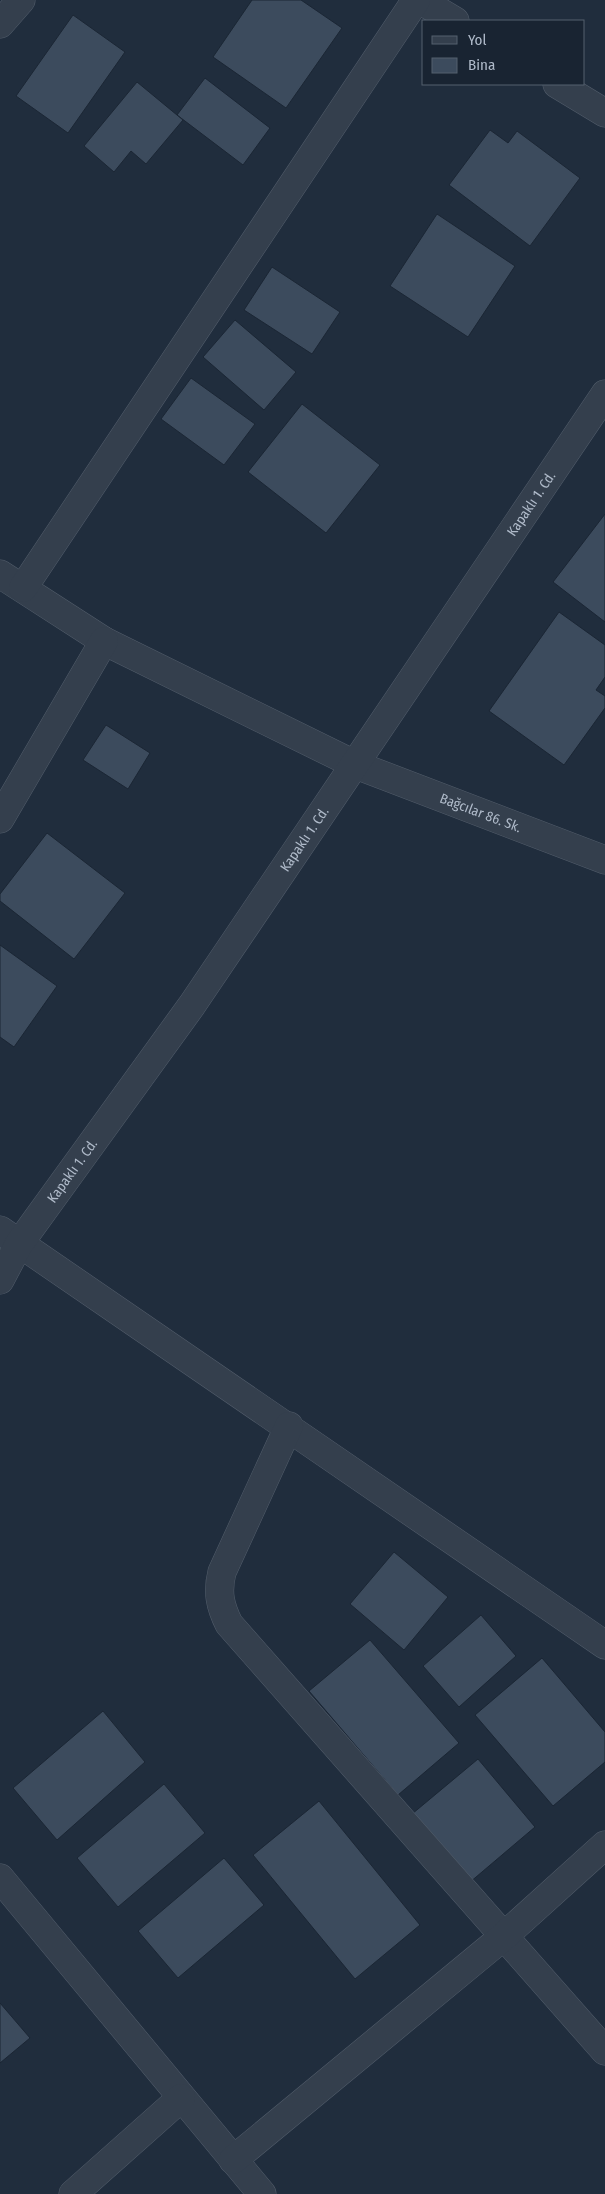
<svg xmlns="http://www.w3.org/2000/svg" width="605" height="2194" viewBox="0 0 605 2194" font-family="'Fira Sans Condensed',sans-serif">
  <rect width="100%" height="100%" fill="#202d3d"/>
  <g fill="#3c4b5d" stroke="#1b2634">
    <path d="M 252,0 L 301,0 L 342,28 L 286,108 L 213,57 Z"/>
    <path d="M 73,15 L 125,52 L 68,133 L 16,96 Z"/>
    <path d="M 205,78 L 270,128 L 243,165 L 177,115 Z"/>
    <path d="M 137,82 L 183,120 L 146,164 L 131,151 L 114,172 L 84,146 Z"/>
    <path d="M 490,130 L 508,143 L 517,131 L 580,178 L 530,246 L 449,185 Z"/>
    <path d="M 437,214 L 515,266 L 468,337 L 390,286 Z"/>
    <path d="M 272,267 L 340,312 L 312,354 L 244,310 Z"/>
    <path d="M 235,320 L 296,372 L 264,410 L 203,357 Z"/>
    <path d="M 191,378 L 255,424 L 224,465 L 161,419 Z"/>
    <path d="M 302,404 L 380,465 L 326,533 L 248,472 Z"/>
    <path d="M 605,514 L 605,622 L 553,582 Z"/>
    <path d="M 559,612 L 605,645 L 605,677 L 596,690 L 605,696 L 605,708 L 564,765 L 489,711 Z"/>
    <path d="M 106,725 L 150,753 L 128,789 L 83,760 Z"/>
    <path d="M 47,833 L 125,893 L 74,959 L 0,901 L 0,894 Z"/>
    <path d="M 0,945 L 57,986 L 14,1047 L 0,1037 Z"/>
    <path d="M 394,1552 L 448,1597 L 404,1650 L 350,1604 Z"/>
    <path d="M 481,1615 L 516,1656 L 459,1707 L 423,1666 Z"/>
    <path d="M 370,1640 L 459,1743 L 398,1795 L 309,1691 Z"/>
    <path d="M 542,1658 L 605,1732 L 605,1762 L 553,1806 L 475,1715 Z"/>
    <path d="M 103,1711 L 145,1762 L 57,1840 L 13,1788 Z"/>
    <path d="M 478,1759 L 535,1827 L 469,1883 L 412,1814 Z"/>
    <path d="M 164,1784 L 205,1833 L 118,1907 L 77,1858 Z"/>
    <path d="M 319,1801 L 420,1925 L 355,1979 L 253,1855 Z"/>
    <path d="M 224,1858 L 264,1905 L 178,1978 L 138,1931 Z"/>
    <path d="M 0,2003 L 30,2038 L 0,2063 Z"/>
  </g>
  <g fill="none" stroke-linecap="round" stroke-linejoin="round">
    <defs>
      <g id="minor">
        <path d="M 420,0 L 455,21"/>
        <path d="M 0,24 L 21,0"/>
        <path d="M 557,84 L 605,113"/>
        <path id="s1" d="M 0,574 L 104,641 L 356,765 L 605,860"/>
        <path d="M 23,588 L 416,0"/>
        <path d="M 0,819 L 104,641"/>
        <path d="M 0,1230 L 605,1645"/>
        <path id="s2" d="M 0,1280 L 19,1244 L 192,1005 L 605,394"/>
        <path d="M 289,1426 L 222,1572 C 217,1592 220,1606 229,1624 L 605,2051"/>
        <path d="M 0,1878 L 262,2194"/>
        <path d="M 233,2160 L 503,1937 L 605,1845"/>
        <path d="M 73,2194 L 181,2098"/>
      </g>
    </defs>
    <use href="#minor" stroke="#525d6b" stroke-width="29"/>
    <use href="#minor" stroke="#343f4d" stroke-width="28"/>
  </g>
  <g text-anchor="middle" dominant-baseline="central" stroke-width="4.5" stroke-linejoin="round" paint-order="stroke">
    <g font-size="14" fill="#afbac9" stroke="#192432">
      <text stroke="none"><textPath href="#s2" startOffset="941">Kapaklı 1. Cd.</textPath></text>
      <text stroke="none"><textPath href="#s1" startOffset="538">Bağcılar 86. Sk.</textPath></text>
      <text stroke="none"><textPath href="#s2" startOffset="536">Kapaklı 1. Cd.</textPath></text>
      <text stroke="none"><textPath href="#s2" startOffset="131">Kapaklı 1. Cd.</textPath></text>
    </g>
  </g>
  <rect x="422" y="20" width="162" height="65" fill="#192432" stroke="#55606e"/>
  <rect x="432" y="36" width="25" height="8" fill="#343f4d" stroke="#55606e"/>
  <text x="468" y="45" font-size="15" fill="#afbac9">Yol</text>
  <rect x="432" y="58" width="25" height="15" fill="#3c4b5d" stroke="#55606e"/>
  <text x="468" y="70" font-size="15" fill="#afbac9">Bina</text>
</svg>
